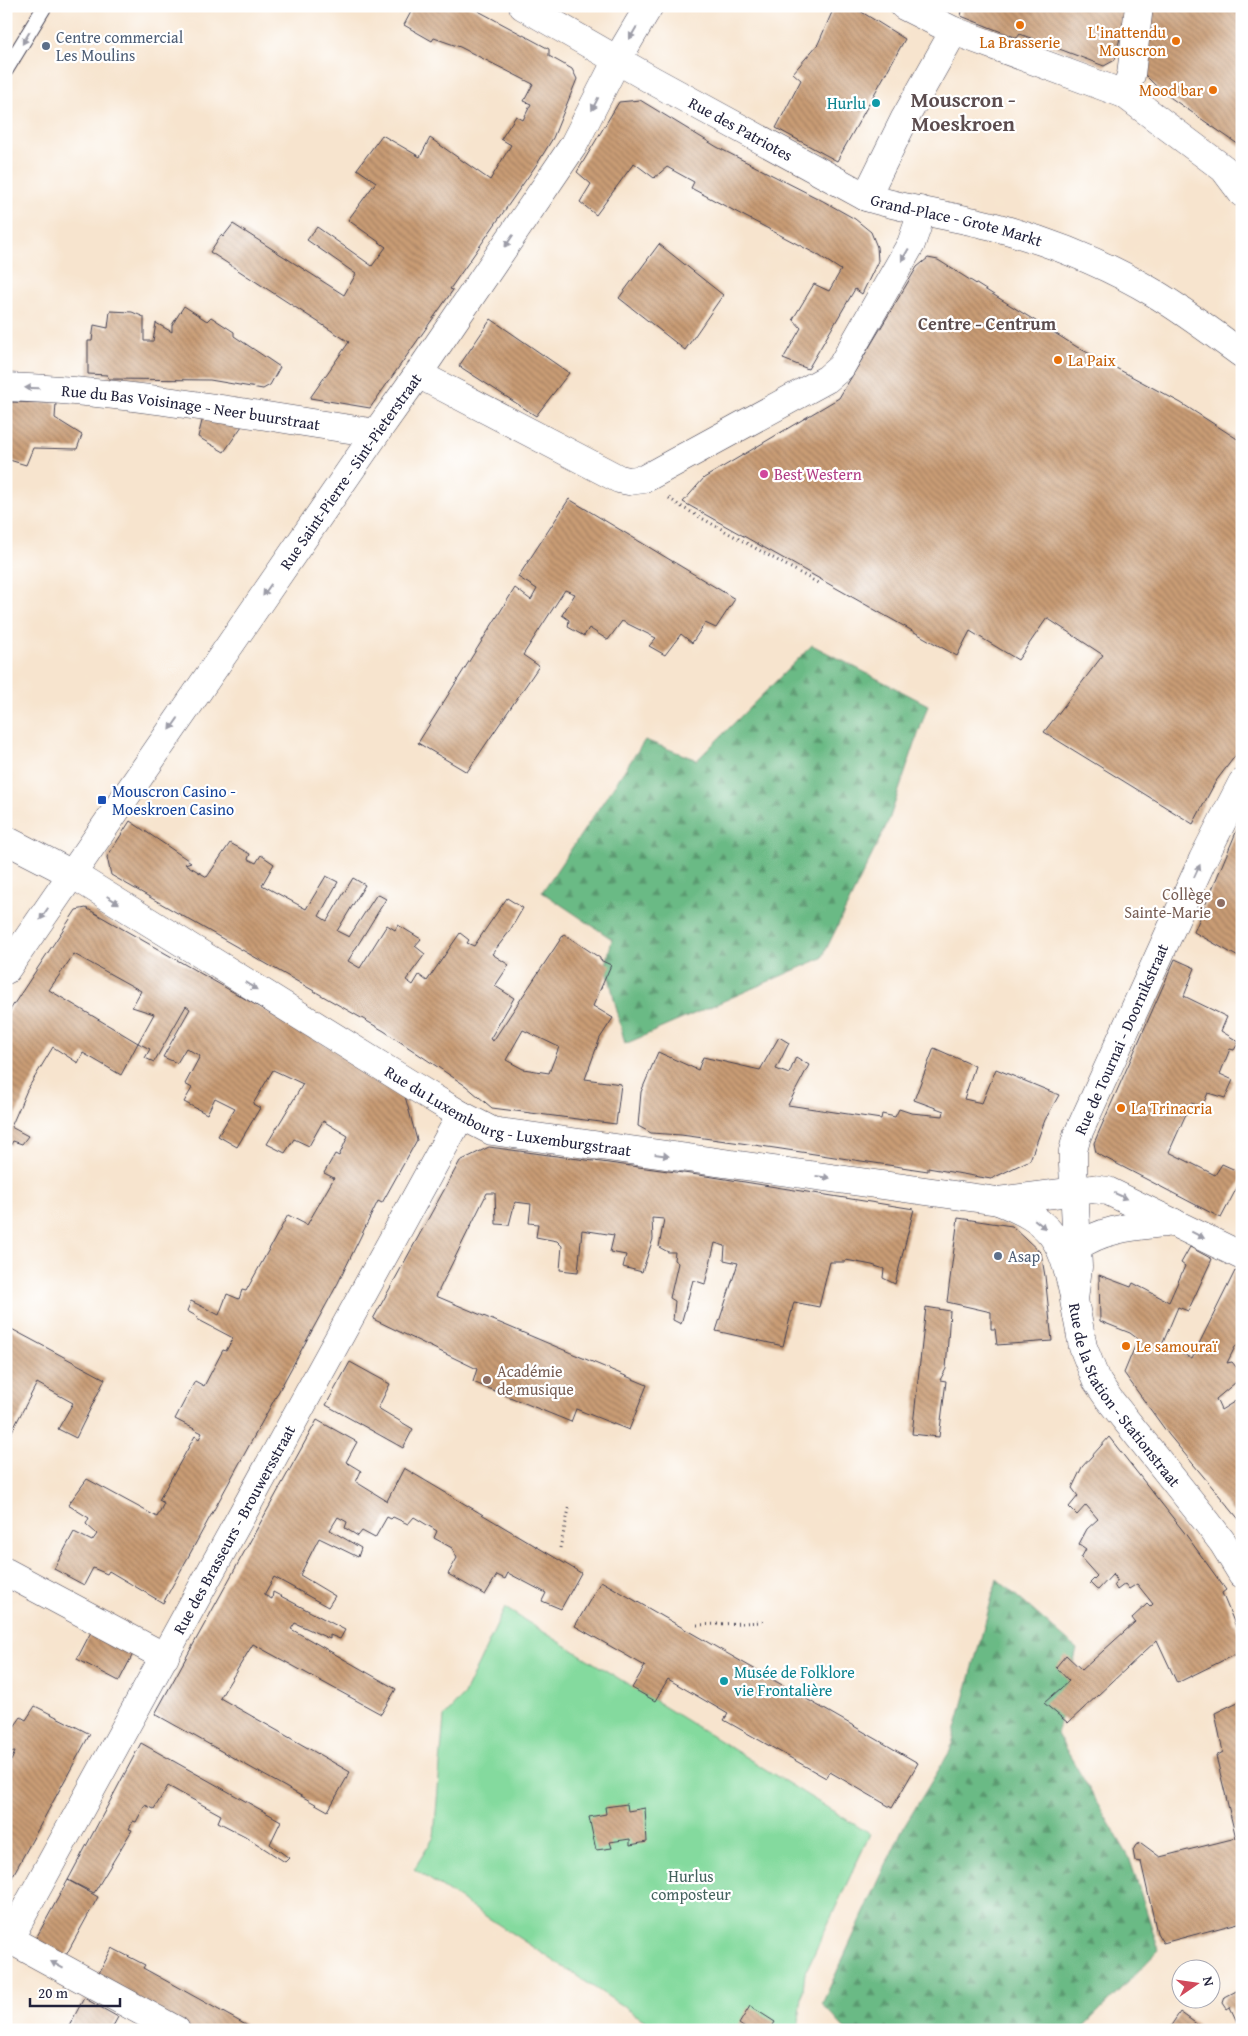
<svg xmlns="http://www.w3.org/2000/svg" width="1248" height="2036" viewBox="0 0 1248 2036" font-family="'Gentium Book Plus',serif">
  <defs>
    <pattern id="forest-firs" width="22" height="20" patternUnits="userSpaceOnUse" patternTransform="scale(1.25)"><rect width="22" height="20" fill="#6bba85"/><path d="M5 1l3.5 6h-7zM16 11l3.5 6h-7z" fill="#58976e"/></pattern>
    <pattern id="building-back-hatch" width="6" height="6" patternUnits="userSpaceOnUse" patternTransform="scale(1.25)"><rect width="6" height="6" fill="#c99c75"/><path d="M-1 5l2 2M0 0l6 6M5-1l2 2" fill="none" stroke="#a37f61"/></pattern>
  </defs>
  <rect width="100%" height="100%" fill="#fff"/>
  <filter id="ink" filterUnits="userSpaceOnUse"><feTurbulence type="fractalNoise" baseFrequency=".02" numOctaves="2"/><feDisplacementMap in="SourceGraphic" scale="10" xChannelSelector="R" yChannelSelector="G"/><feConvolveMatrix kernelMatrix="1 2 1 2 8 2 1 2 1" color-interpolation-filters="sRGB"/></filter>
  <filter id="wash" filterUnits="userSpaceOnUse"><feTurbulence type="fractalNoise" baseFrequency=".0096" numOctaves="4" result="noise"/><feDisplacementMap in="SourceGraphic" scale="20" xChannelSelector="R" yChannelSelector="G"/><feGaussianBlur stdDeviation="1.12" result="paint"/><feColorMatrix in="noise" values="0 0 0 0 0 0 0 0 0 0 0 0 0 0 0 0 0 1.4 0 .05"/><feComposite in="paint" operator="in"/></filter>
  <g filter="url(#wash)">
    <rect width="100%" height="100%" fill="#f7e4ce"/>
    <g fill="url(#forest-firs)" stroke="#466e60">
      <path d="M 812,645 L 928,705 L 889,820 L 822,958 L 625,1044 L 606,965 L 612,939 L 542,892 L 645,740 L 697,760 Z"/>
      <path d="M 997,1579 L 1077,1649 L 1057,1734 L 1129,1857 L 1159,1950 L 1080,2030 L 846,2030 L 822,2004 L 902,1830 L 950,1751 Z"/>
    </g>
    <path fill="#84da9e" stroke="#537e6c" d="M 505,1608 L 870,1834 L 805,1973 L 798,2030 L 659,2030 L 414,1869 L 434,1837 L 444,1717 L 463,1696 Z"/>
    <g id="blocks">
      <g fill="url(#building-back-hatch)" fill-rule="evenodd">
        <path d="M 400,6 L 469,6 L 549,49 L 549,56 L 572,69 L 577,79 L 553,138 L 539,161 L 450,289 L 453,290 L 370,408 L 310,398 L 349,342 L 210,252 L 221,235 L 223,237 L 233,224 L 344,295 L 356,274 L 307,240 L 317,227 L 372,266 L 386,247 L 348,220 L 376,182 L 357,169 L 382,135 L 420,157 L 430,138 L 490,180 L 511,145 L 501,139 L 516,116 L 523,120 L 531,104 L 524,101 L 533,84 L 460,47 L 434,38 L 432,41 L 404,25 L 411,12 Z"/>
        <path d="M 838,6 L 852,6 L 905,39 L 837,161 L 776,128 L 801,80 L 793,73 L 818,44 L 833,10 Z"/>
        <path d="M 947,6 L 1127,6 L 1115,60 L 1104,66 L 1020,34 L 1017,38 L 961,16 L 962,11 Z"/>
        <path d="M 1152,6 L 1242,6 L 1242,147 L 1161,91 L 1144,74 Z"/>
        <path d="M 640,100 L 717,147 L 823,201 L 855,219 L 871,232 L 877,247 L 878,261 L 862,294 L 855,289 L 808,369 L 783,359 L 801,328 L 793,319 L 814,284 L 829,291 L 841,270 L 818,255 L 691,188 L 694,182 L 667,167 L 654,178 L 634,163 L 596,215 L 580,202 L 591,184 L 577,172 L 619,102 Z"/>
        <path d="M 659,244 L 723,295 L 685,350 L 619,298 Z"/>
        <path d="M 928,258 L 938,260 L 1077,347 L 1181,403 L 1242,442 L 1242,747 L 1216,781 L 1193,824 L 1044,732 L 1103,655 L 1047,618 L 1018,660 L 970,631 L 957,656 L 683,502 L 704,478 L 839,398 L 917,267 Z"/>
        <path d="M 184,306 L 207,321 L 211,317 L 234,332 L 234,336 L 280,367 L 270,385 L 263,389 L 210,380 L 109,379 L 107,375 L 88,374 L 88,341 L 92,341 L 94,325 L 108,328 L 110,311 L 132,312 L 144,317 L 144,341 L 153,341 L 156,323 L 172,332 L 172,325 Z"/>
        <path d="M 491,319 L 569,373 L 536,416 L 459,366 Z"/>
        <path d="M 6,402 L 56,403 L 55,418 L 82,435 L 77,449 L 33,448 L 26,465 L 6,459 Z"/>
        <path d="M 204,413 L 243,419 L 242,426 L 224,452 L 198,437 Z"/>
        <path d="M 569,499 L 735,599 L 716,628 L 705,623 L 692,643 L 681,634 L 665,655 L 649,646 L 656,638 L 622,621 L 608,640 L 589,628 L 584,636 L 568,627 L 569,620 L 562,615 L 575,594 L 565,590 L 523,655 L 539,666 L 467,772 L 418,743 L 515,588 L 531,600 L 537,589 L 518,577 Z"/>
        <path d="M 1242,818 L 1242,959 L 1194,932 Z"/>
        <path d="M 130,821 L 191,862 L 185,864 L 207,877 L 230,843 L 250,854 L 248,859 L 256,863 L 261,855 L 274,864 L 262,885 L 306,909 L 326,876 L 338,882 L 319,916 L 327,921 L 353,878 L 365,885 L 337,931 L 349,937 L 377,894 L 386,899 L 348,961 L 360,968 L 387,925 L 395,930 L 398,925 L 421,939 L 415,946 L 425,954 L 406,980 L 413,985 L 419,975 L 427,981 L 460,933 L 469,940 L 467,943 L 474,946 L 507,898 L 523,908 L 509,932 L 492,954 L 509,965 L 495,986 L 514,998 L 490,1039 L 493,1041 L 564,934 L 600,958 L 600,960 L 611,965 L 593,1006 L 613,1018 L 600,1038 L 585,1079 L 621,1084 L 616,1124 L 492,1108 L 466,1086 L 384,1031 L 111,875 L 107,857 ZM 523,1030 L 559,1047 L 549,1073 L 523,1069 L 506,1060 Z"/>
        <path d="M 86,908 L 403,1089 L 417,1140 L 382,1203 L 378,1201 L 338,1283 L 163,1603 L 109,1571 L 107,1574 L 93,1568 L 84,1585 L 54,1569 L 74,1532 L 92,1541 L 97,1534 L 86,1524 L 89,1518 L 68,1505 L 87,1479 L 157,1517 L 164,1503 L 159,1500 L 195,1436 L 199,1439 L 202,1433 L 175,1419 L 195,1381 L 204,1386 L 223,1350 L 226,1351 L 233,1338 L 197,1319 L 198,1317 L 187,1311 L 191,1301 L 219,1315 L 227,1294 L 239,1299 L 242,1290 L 246,1291 L 288,1215 L 307,1225 L 334,1178 L 324,1173 L 335,1154 L 339,1156 L 348,1136 L 323,1121 L 309,1146 L 294,1139 L 285,1153 L 267,1144 L 303,1084 L 273,1070 L 253,1104 L 260,1108 L 237,1147 L 218,1136 L 235,1108 L 215,1098 L 207,1114 L 184,1102 L 192,1088 L 185,1084 L 200,1056 L 186,1048 L 177,1063 L 163,1057 L 190,1009 L 186,1006 L 154,1062 L 145,1058 L 150,1049 L 138,1043 L 121,1075 L 83,1053 L 78,1063 L 53,1047 L 27,1090 L 11,1127 L 28,1136 L 22,1144 L 13,1141 L 10,1146 L 6,1143 L 6,1016 L 76,910 ZM 74,954 L 141,991 L 132,1007 L 154,1014 L 138,1043 L 49,990 Z"/>
        <path d="M 1175,959 L 1195,968 L 1184,996 L 1227,1017 L 1221,1031 L 1239,1042 L 1234,1050 L 1230,1049 L 1220,1074 L 1233,1080 L 1225,1098 L 1208,1093 L 1202,1107 L 1191,1103 L 1169,1152 L 1215,1175 L 1222,1164 L 1242,1173 L 1242,1178 L 1221,1218 L 1096,1153 L 1094,1143 Z"/>
        <path d="M 779,1037 L 789,1043 L 776,1069 L 789,1074 L 796,1057 L 809,1065 L 788,1105 L 881,1119 L 882,1114 L 895,1117 L 899,1109 L 911,1113 L 943,1116 L 944,1111 L 914,1100 L 934,1048 L 975,1066 L 964,1099 L 982,1103 L 996,1069 L 1059,1095 L 1045,1120 L 1030,1160 L 991,1179 L 928,1168 L 928,1171 L 741,1143 L 681,1135 L 651,1133 L 638,1126 L 641,1092 L 658,1052 L 698,1070 L 703,1057 L 760,1070 Z"/>
        <path d="M 489,1147 L 713,1177 L 914,1209 L 895,1284 L 883,1278 L 884,1269 L 872,1265 L 846,1260 L 845,1262 L 830,1262 L 819,1307 L 794,1302 L 783,1346 L 716,1331 L 738,1263 L 724,1260 L 725,1246 L 715,1243 L 705,1284 L 693,1280 L 681,1324 L 673,1320 L 675,1301 L 670,1298 L 678,1263 L 674,1260 L 675,1252 L 668,1252 L 659,1247 L 664,1219 L 652,1218 L 653,1239 L 642,1272 L 623,1267 L 626,1255 L 610,1252 L 614,1235 L 582,1230 L 578,1272 L 560,1270 L 562,1246 L 557,1241 L 536,1237 L 538,1224 L 529,1223 L 531,1204 L 515,1202 L 509,1225 L 496,1224 L 495,1193 L 487,1193 L 436,1296 L 647,1385 L 629,1430 L 576,1409 L 571,1422 L 473,1382 L 477,1369 L 373,1319 L 460,1161 Z"/>
        <path d="M 958,1218 L 1012,1226 L 1041,1253 L 1045,1276 L 1052,1341 L 997,1345 L 995,1329 L 991,1329 L 991,1312 L 947,1302 Z"/>
        <path d="M 1190,1247 L 1212,1259 L 1188,1311 L 1178,1307 L 1162,1345 L 1192,1358 L 1235,1271 L 1242,1274 L 1242,1348 L 1236,1345 L 1227,1363 L 1232,1362 L 1242,1374 L 1242,1377 L 1216,1399 L 1221,1410 L 1242,1397 L 1242,1523 L 1169,1435 L 1124,1373 L 1138,1339 L 1130,1333 L 1100,1321 L 1099,1275 L 1131,1287 L 1133,1283 L 1169,1302 L 1185,1266 L 1181,1263 Z"/>
        <path d="M 926,1307 L 950,1311 L 946,1369 L 940,1380 L 946,1381 L 939,1437 L 912,1434 Z"/>
        <path d="M 6,1326 L 105,1379 L 76,1438 L 58,1429 L 73,1403 L 37,1383 L 9,1437 L 6,1436 Z"/>
        <path d="M 350,1362 L 390,1384 L 378,1408 L 413,1429 L 403,1448 L 326,1405 Z"/>
        <path d="M 317,1420 L 357,1442 L 346,1462 L 361,1471 L 356,1482 L 387,1501 L 404,1468 L 581,1573 L 561,1609 L 542,1601 L 546,1593 L 508,1573 L 505,1579 L 497,1575 L 485,1595 L 448,1574 L 457,1558 L 452,1548 L 434,1538 L 437,1531 L 414,1517 L 408,1524 L 393,1517 L 391,1519 L 387,1517 L 375,1538 L 362,1531 L 358,1536 L 345,1528 L 347,1522 L 338,1517 L 330,1530 L 361,1548 L 358,1557 L 319,1538 L 300,1575 L 335,1596 L 328,1607 L 274,1577 L 264,1595 L 272,1599 L 273,1592 L 345,1630 L 340,1639 L 330,1635 L 330,1639 L 295,1623 L 291,1629 L 396,1689 L 381,1714 L 253,1644 L 220,1698 L 350,1772 L 328,1811 L 155,1714 Z"/>
        <path d="M 1109,1437 L 1184,1532 L 1226,1590 L 1222,1593 L 1242,1641 L 1242,1651 L 1177,1683 L 1157,1640 L 1068,1723 L 1044,1703 L 1069,1681 L 1056,1667 L 1066,1655 L 1082,1670 L 1135,1622 L 1132,1618 L 1147,1604 L 1150,1607 L 1153,1604 L 1137,1584 L 1129,1589 L 1125,1584 L 1117,1590 L 1114,1585 L 1117,1581 L 1113,1574 L 1098,1590 L 1096,1589 L 1090,1583 L 1097,1576 L 1081,1558 L 1086,1549 L 1079,1544 L 1087,1529 L 1098,1519 L 1086,1505 L 1077,1515 L 1069,1507 L 1078,1496 L 1072,1488 L 1082,1467 Z"/>
        <path d="M 601,1581 L 918,1763 L 892,1808 L 830,1772 L 826,1778 L 724,1720 L 728,1714 L 668,1679 L 655,1701 L 632,1688 L 645,1666 L 575,1626 Z"/>
        <path d="M 91,1632 L 133,1654 L 119,1681 L 77,1659 Z"/>
        <path d="M 1242,1700 L 1242,1922 L 1163,1943 L 1157,1933 L 1141,1862 L 1135,1861 L 1133,1850 L 1136,1845 L 1141,1843 L 1160,1857 L 1236,1838 L 1216,1756 L 1223,1752 L 1215,1713 Z"/>
        <path d="M 35,1706 L 90,1734 L 6,1888 L 6,1759 L 11,1761 L 15,1752 L 6,1753 L 6,1732 L 9,1734 L 21,1717 L 26,1720 Z"/>
        <path d="M 141,1743 L 281,1821 L 270,1844 L 289,1858 L 285,1862 L 245,1836 L 218,1822 L 221,1815 L 168,1786 L 154,1809 L 145,1805 L 136,1822 L 133,1821 L 129,1829 L 132,1830 L 94,1893 L 68,1880 Z"/>
        <path d="M 627,1804 L 628,1811 L 645,1808 L 647,1842 L 630,1845 L 630,1839 L 610,1842 L 612,1848 L 596,1850 L 589,1817 L 606,1814 L 605,1807 Z"/>
        <path d="M 68,1880 L 98,1897 L 65,1957 L 35,1940 Z"/>
        <path d="M 112,1948 L 145,1965 L 143,1968 L 255,2030 L 189,2030 L 97,1977 Z"/>
        <path d="M 1242,1988 L 1242,2020 L 1237,2022 L 1230,2007 L 1227,2009 L 1223,2003 L 1225,1997 Z"/>
        <path d="M 84,1998 L 118,2017 L 111,2030 L 67,2030 Z"/>
        <path d="M 750,2006 L 775,2022 L 770,2030 L 748,2030 L 739,2024 Z"/>
        <path d="M 1180,2012 L 1205,2030 L 1174,2030 L 1170,2027 Z"/>
      </g>
    </g>
  </g>
  <g filter="url(#ink)">
    <use href="#blocks" fill-opacity="0" stroke="#423f51" stroke-width="1"/>
    <g fill="none" stroke-linecap="round" stroke-linejoin="round">
      <defs>
        <path id="lane" d="M 6,70 L 45,6"/>
        <g id="street">
          <path d="M 904,6 L 954,31"/>
          <path d="M 1124,94 L 1131,75 L 1139,6"/>
          <path d="M 866,197 L 905,118 L 954,31 L 1124,94 L 1224,169 L 1242,193"/>
          <path d="M 418,374 L 619,479 L 629,481 L 644,479 L 827,379 L 841,367 L 911,244 L 917,227 L 920,210"/>
          <path id="s1" d="M 6,387 C 131,391 253,415 376,433"/>
          <path id="s2" d="M 6,840 L 72,874 L 410,1084 L 461,1115 L 492,1131 L 998,1201 C 1052,1222 1061,1238 1073,1292"/>
          <path d="M 998,1201 L 1093,1189 L 1108,1191 L 1242,1256"/>
          <path d="M 1077,1247 C 1104,1227 1140,1226 1173,1222"/>
          <path d="M 6,1572 L 165,1657"/>
          <path d="M 9,1939 L 176,2030"/>
          <path id="s3" d="M 6,1945 L 461,1115"/>
        </g>
        <g id="secondary">
          <path id="s4" d="M 523,6 L 652,80 L 866,197 C 907,210 950,215 992,226 C 1048,241 1104,263 1154,293 C 1184,311 1213,333 1242,354"/>
          <path id="s5" d="M 1242,783 L 1203,859 L 1077,1136 L 1073,1151 L 1073,1165 L 1078,1267 L 1074,1300 L 1083,1347 L 1096,1380 L 1109,1399 L 1207,1522 L 1223,1543 L 1242,1574"/>
          <path id="s6" d="M 6,970 L 376,433 L 418,374 L 573,146 L 617,60 L 649,6"/>
        </g>
      </defs>
      <use href="#lane" stroke="#423f51" stroke-width="16"/>
      <use href="#street" stroke="#423f51" stroke-width="29"/>
      <use href="#secondary" stroke="#423f51" stroke-width="29"/>
      <g stroke="#423f51" stroke-width="3" stroke-dasharray="1 4" stroke-linecap="butt">
        <path d="M 669,498 L 680,506 L 818,583"/>
        <path d="M 560,1548 L 570,1505"/>
        <path d="M 697,1625 L 763,1622"/>
      </g>
      <use href="#lane" stroke="#fff" stroke-width="14"/>
      <use href="#street" stroke="#fff" stroke-width="28"/>
      <use href="#secondary" stroke="#fff" stroke-width="28"/>
    </g>
    <defs><path id="oneway-solid" d="M-6-.8H1V-3.2L6.5 0L1 3.2V.8H-6Z" transform="scale(1.25)"/></defs>
    <g fill="#9c9ca7">
      <use href="#oneway-solid" transform="translate(633 33) rotate(120)"/>
      <use href="#oneway-solid" transform="translate(26 38) rotate(121)"/>
      <use href="#oneway-solid" transform="translate(595 104) rotate(117)"/>
      <use href="#oneway-solid" transform="translate(509 241) rotate(124)"/>
      <use href="#oneway-solid" transform="translate(905 255) rotate(120)"/>
      <use href="#oneway-solid" transform="translate(32 388) rotate(-178)"/>
      <use href="#oneway-solid" transform="translate(267 590) rotate(125)"/>
      <use href="#oneway-solid" transform="translate(174 724) rotate(125)"/>
      <use href="#oneway-solid" transform="translate(1197 871) rotate(-65)"/>
      <use href="#oneway-solid" transform="translate(113 900) rotate(32)"/>
      <use href="#oneway-solid" transform="translate(44 914) rotate(124)"/>
      <use href="#oneway-solid" transform="translate(251 986) rotate(32)"/>
      <use href="#oneway-solid" transform="translate(662 1155) rotate(8)"/>
      <use href="#oneway-solid" transform="translate(823 1177) rotate(8)"/>
      <use href="#oneway-solid" transform="translate(1121 1196) rotate(24)"/>
      <use href="#oneway-solid" transform="translate(1040 1224) rotate(40)"/>
      <use href="#oneway-solid" transform="translate(1198 1235) rotate(27)"/>
      <use href="#oneway-solid" transform="translate(57 1965) rotate(-151)"/>
    </g>
  </g>
  <g fill="#e8710a" stroke="#fff" stroke-width="2">
    <circle cx="1020" cy="25" r="5"/>
    <circle cx="1176" cy="41" r="5"/>
    <circle cx="1213" cy="90" r="5"/>
    <circle cx="1058" cy="360" r="5"/>
    <circle cx="1121" cy="1108" r="5"/>
    <circle cx="1126" cy="1346" r="5"/>
  </g>
  <g fill="#5c6f8a" stroke="#fff" stroke-width="2">
    <circle cx="46" cy="46" r="5"/>
    <circle cx="998" cy="1256" r="5"/>
  </g>
  <g fill="#0f9aa8" stroke="#fff" stroke-width="2">
    <circle cx="876" cy="103" r="5"/>
    <circle cx="724" cy="1681" r="5"/>
  </g>
  <circle fill="#d1479c" stroke="#fff" stroke-width="2" cx="764" cy="474" r="5"/>
  <rect fill="#1a4fb4" stroke="#fff" stroke-width="2" x="97" y="795" width="10" height="10" rx="2.5"/>
  <g fill="#8d6e63" stroke="#fff" stroke-width="2">
    <circle cx="1221" cy="903" r="5"/>
    <circle cx="487" cy="1380" r="5"/>
  </g>
  <g text-anchor="middle" dominant-baseline="central" stroke-width="4.5" stroke-linejoin="round" paint-order="stroke">
    <g font-size="16" fill="#c56008" stroke="#fff" text-anchor="start">
      <text x="1166" y="32" text-anchor="end">L'inattendu<tspan x="1166" dy="18">Mouscron</tspan></text>
      <text x="1020" y="42" text-anchor="middle">La Brasserie</text>
      <text x="1203" y="90" text-anchor="end">Mood bar</text>
      <text x="1068" y="360">La Paix</text>
      <text x="1131" y="1108">La Trinacria</text>
      <text x="1136" y="1346">Le samouraï</text>
    </g>
    <g font-size="16" fill="#4e5e75" stroke="#fff" text-anchor="start">
      <text x="56" y="37">Centre commercial<tspan x="56" dy="18">Les Moulins</tspan></text>
      <text x="1008" y="1256">Asap</text>
    </g>
    <g font-size="16" fill="#0d838f" stroke="#fff" text-anchor="end">
      <text x="866" y="103">Hurlu</text>
      <text x="734" y="1672" text-anchor="start">Musée de Folklore<tspan x="734" dy="18">vie Frontalière</tspan></text>
    </g>
    <g font-size="16" fill="#22223b" stroke="#fff">
      <text stroke="none"><textPath href="#s4" startOffset="250">Rue des Patriotes</textPath></text>
      <text stroke="none"><textPath href="#s4" startOffset="486">Grand-Place - Grote Markt</textPath></text>
      <text stroke="none"><textPath href="#s1" startOffset="186">Rue du Bas Voisinage - Neer buurstraat</textPath></text>
      <text stroke="none"><textPath href="#s6" startOffset="606">Rue Saint-Pierre - Sint-Pieterstraat</textPath></text>
      <text transform="translate(1121 1039) rotate(-66)">Rue de Tournai - Doornikstraat</text>
      <text stroke="none"><textPath href="#s2" startOffset="576">Rue du Luxembourg - Luxemburgstraat</textPath></text>
      <text stroke="none"><textPath href="#s5" startOffset="664">Rue de la Station - Stationstraat</textPath></text>
      <text stroke="none"><textPath href="#s3" startOffset="474">Rue des Brasseurs - Brouwersstraat</textPath></text>
    </g>
    <g font-size="16" fill="#b23c85" stroke="#fff" text-anchor="start">
      <text x="774" y="474">Best Western</text>
    </g>
    <g font-size="16" fill="#164399" stroke="#fff" text-anchor="start">
      <text x="112" y="791">Mouscron Casino -<tspan x="112" dy="18">Moeskroen Casino</tspan></text>
    </g>
    <g font-size="16" fill="#785e54" stroke="#fff" text-anchor="end">
      <text x="1211" y="894">Collège<tspan x="1211" dy="18">Sainte-Marie</tspan></text>
      <text x="497" y="1371" text-anchor="start">Académie<tspan x="497" dy="18">de musique</tspan></text>
    </g>
    <g font-size="16" fill="#44625e" stroke="#fff">
      <text x="691" y="1876">Hurlus<tspan x="691" dy="18">composteur</tspan></text>
    </g>
    <g font-size="18" font-weight="bold" fill="#5c4d4f" stroke="#fff">
      <text x="987" y="323">Centre - Centrum</text>
    </g>
    <g font-size="21" font-weight="bold" fill="#5c4d4f" stroke="#fff">
      <text x="963" y="99">Mouscron -<tspan x="963" dy="24">Moeskroen</tspan></text>
    </g>
  </g>
  <rect width="1248" height="2036" fill="none" stroke="#fff" stroke-width="25"/>
  <g transform="translate(1196 1984) rotate(77)"><circle r="24" fill="#ffffff" stroke="#a7a7b1"/>
  <path d="M0-4L9 19L0 12L-9 19Z" fill="#d1495b"/>
  <text y="-8" font-size="14" font-weight="bold" text-anchor="middle" fill="#22223b">N</text>
  </g>
  <path d="M30 1998v8h90v-8" fill="none" stroke="#22223b" stroke-width="2.5"/>
  <text x="38" y="1998" font-size="15" fill="#22223b" stroke="#ffffff" stroke-width="4" paint-order="stroke">20 m</text>
</svg>
